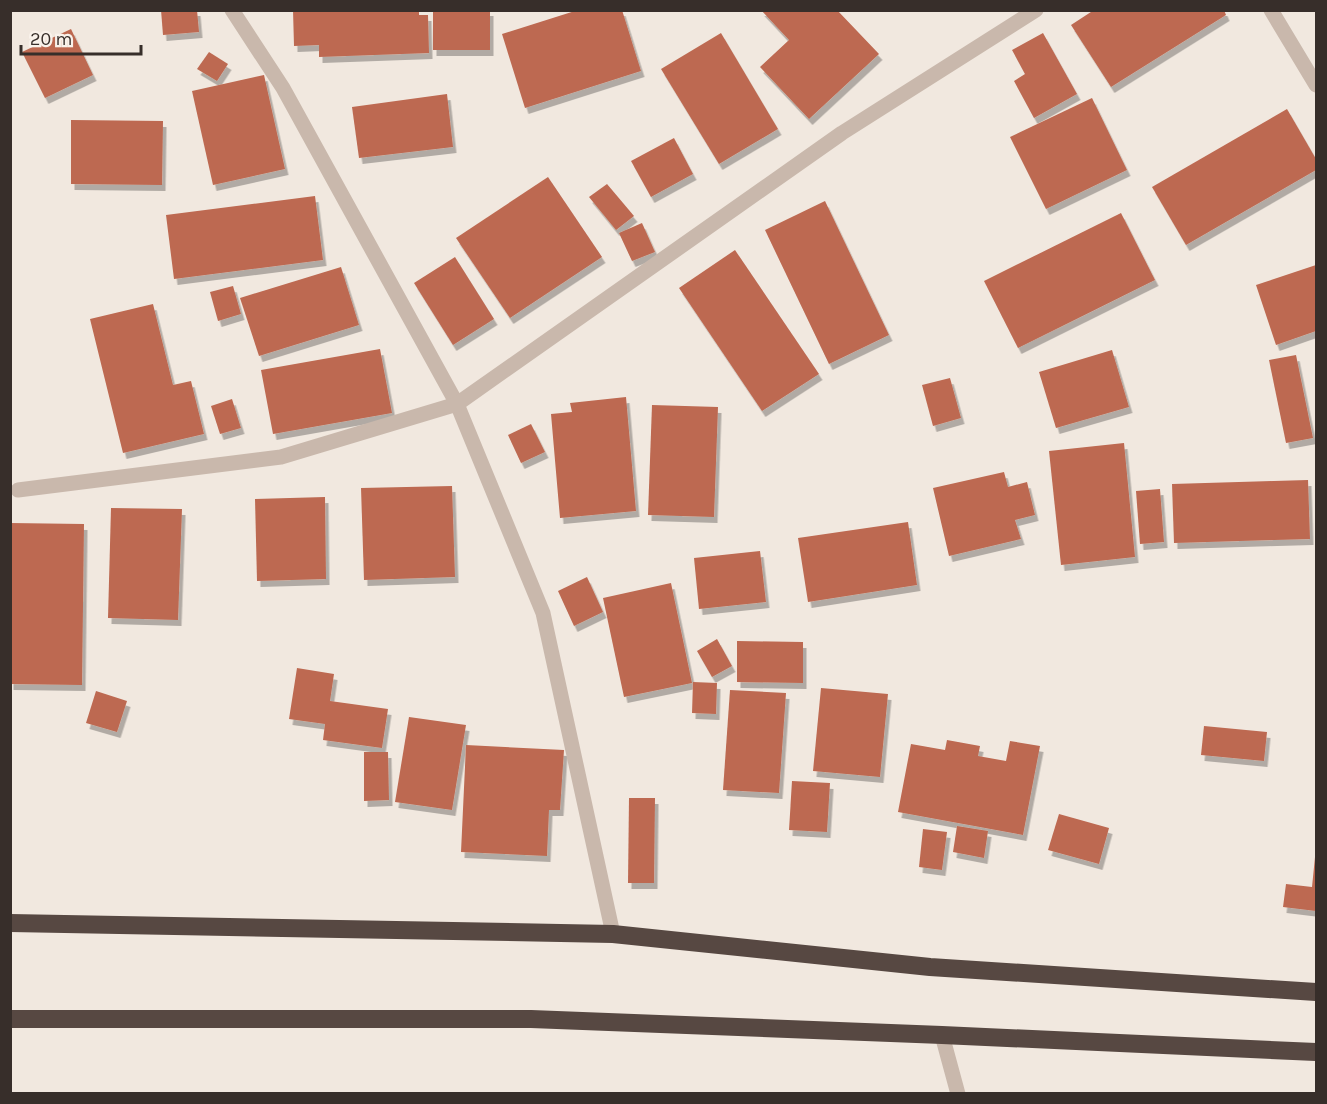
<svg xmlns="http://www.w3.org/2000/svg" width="1327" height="1104" viewBox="0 0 1327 1104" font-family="Karla,sans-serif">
  <defs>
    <filter id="shadow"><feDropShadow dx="3.5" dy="6" stdDeviation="0" flood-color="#0004"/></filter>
  </defs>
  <rect width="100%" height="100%" fill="#f1e8df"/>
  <g fill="#bd6951" filter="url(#shadow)">
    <path d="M 161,10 L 197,10 L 199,32 L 163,35 Z"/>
    <path d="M 293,10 L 419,10 L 419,15 L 428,15 L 429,53 L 319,57 L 319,45 L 294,46 Z"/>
    <rect x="433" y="10" width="57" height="40"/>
    <path d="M 578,10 L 622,10 L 641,71 L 525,108 L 502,34 Z"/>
    <path d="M 761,10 L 837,10 L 879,54 L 809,119 L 760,67 L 789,40 Z"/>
    <path d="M 1094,10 L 1224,10 L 1226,15 L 1111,87 L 1071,25 Z"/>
    <path d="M 71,29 L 93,75 L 45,98 L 22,52 Z"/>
    <path d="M 721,33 L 778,129 L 719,164 L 661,69 Z"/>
    <path d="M 1043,33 L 1077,94 L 1034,118 L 1014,81 L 1025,74 L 1012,50 Z"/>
    <path d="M 209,52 L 228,64 L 217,81 L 197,69 Z"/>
    <path d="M 264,75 L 285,169 L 213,185 L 192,91 Z"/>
    <path d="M 447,94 L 453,147 L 359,158 L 352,107 Z"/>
    <path d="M 1092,98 L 1127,170 L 1046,209 L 1010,137 Z"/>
    <path d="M 1287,109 L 1316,159 L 1316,170 L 1186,245 L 1152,187 Z"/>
    <path d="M 71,120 L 163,121 L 162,185 L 71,184 Z"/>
    <path d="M 674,138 L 693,174 L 651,197 L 631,161 Z"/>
    <path d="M 548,177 L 602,257 L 510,318 L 456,238 Z"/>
    <path d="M 607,184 L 634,216 L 616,230 L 589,197 Z"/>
    <path d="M 315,196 L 323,260 L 174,279 L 166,215 Z"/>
    <path d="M 825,201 L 889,335 L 829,364 L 765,230 Z"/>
    <path d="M 1121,213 L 1155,280 L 1018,348 L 984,281 Z"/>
    <path d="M 642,223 L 655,252 L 632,261 L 619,233 Z"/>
    <path d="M 735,250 L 819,374 L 762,411 L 679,288 Z"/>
    <path d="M 455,257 L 494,319 L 453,345 L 414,283 Z"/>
    <path d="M 1316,265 L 1316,331 L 1276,345 L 1256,285 Z"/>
    <path d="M 341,267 L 359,325 L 259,356 L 240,298 Z"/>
    <path d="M 233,286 L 241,314 L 218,321 L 210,292 Z"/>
    <path d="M 153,304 L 173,385 L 191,381 L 204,434 L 123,453 L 90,319 Z"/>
    <path d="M 380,349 L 392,413 L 273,434 L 261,370 Z"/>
    <path d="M 1112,350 L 1129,407 L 1056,428 L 1039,372 Z"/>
    <path d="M 1296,355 L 1313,438 L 1286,443 L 1269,360 Z"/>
    <path d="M 950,378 L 961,418 L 933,426 L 922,385 Z"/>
    <path d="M 626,397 L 636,511 L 560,518 L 551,414 L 572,412 L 570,403 Z"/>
    <path d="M 232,399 L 241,428 L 220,434 L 211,406 Z"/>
    <path d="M 652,405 L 718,407 L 714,517 L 648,515 Z"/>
    <path d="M 531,424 L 545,452 L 521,463 L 508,435 Z"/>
    <path d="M 1124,443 L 1135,557 L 1061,565 L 1049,451 Z"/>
    <path d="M 1004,472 L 1008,487 L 1027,482 L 1035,515 L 1015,520 L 1021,539 L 949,556 L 933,488 Z"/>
    <path d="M 1308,480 L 1310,539 L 1174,543 L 1172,484 Z"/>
    <path d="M 452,486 L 455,577 L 364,580 L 361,488 Z"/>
    <path d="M 1160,489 L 1164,542 L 1140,544 L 1136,491 Z"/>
    <path d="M 325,497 L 326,579 L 257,581 L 255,499 Z"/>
    <path d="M 111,508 L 182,509 L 178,620 L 108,618 Z"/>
    <path d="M 908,522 L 917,585 L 808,602 L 798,538 Z"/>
    <path d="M 10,523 L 84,524 L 82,685 L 10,684 Z"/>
    <path d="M 760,551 L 766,602 L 699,609 L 694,558 Z"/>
    <path d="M 587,577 L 603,612 L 574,626 L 558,591 Z"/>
    <path d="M 671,583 L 692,683 L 624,697 L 603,598 Z"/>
    <path d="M 717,639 L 732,666 L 712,677 L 697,651 Z"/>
    <path d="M 737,641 L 803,642 L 803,683 L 737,682 Z"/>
    <path d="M 297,668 L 334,674 L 330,701 L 388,709 L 382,748 L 323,740 L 325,724 L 289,719 Z"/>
    <path d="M 693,682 L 717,683 L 716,714 L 692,713 Z"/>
    <path d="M 821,688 L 888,694 L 880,777 L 813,771 Z"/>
    <path d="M 730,690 L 786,693 L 779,793 L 723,790 Z"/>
    <path d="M 96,691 L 127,701 L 117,732 L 86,723 Z"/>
    <path d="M 409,717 L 466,725 L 452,810 L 395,802 Z"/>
    <path d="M 1204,726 L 1267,732 L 1264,761 L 1201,755 Z"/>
    <path d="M 947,740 L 980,746 L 978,756 L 1006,761 L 1010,741 L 1040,746 L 1023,835 L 898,812 L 911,744 L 945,750 Z"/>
    <path d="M 466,745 L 564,750 L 560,810 L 549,810 L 547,856 L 461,852 Z"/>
    <path d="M 364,752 L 388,752 L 389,800 L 364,801 Z"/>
    <path d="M 792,781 L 830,783 L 827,832 L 789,830 Z"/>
    <path d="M 629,798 L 655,798 L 654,883 L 628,883 Z"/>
    <path d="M 1059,814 L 1109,828 L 1099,864 L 1048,850 Z"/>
    <path d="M 957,826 L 988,831 L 984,858 L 953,852 Z"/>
    <path d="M 923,829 L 947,832 L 942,870 L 919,867 Z"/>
    <path d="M 1315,857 L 1316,857 L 1316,911 L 1283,907 L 1286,884 L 1312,887 Z"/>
  </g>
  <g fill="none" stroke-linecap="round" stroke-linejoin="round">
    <g stroke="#c9b8ac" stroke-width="15">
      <path d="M 232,10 L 283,88 L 457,404 L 543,613 L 613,934"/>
      <path d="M 1271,10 L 1316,85"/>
      <path d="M 18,490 L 281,457 L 457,404 L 842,133 L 1036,10"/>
      <path d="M 942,1035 L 958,1094"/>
    </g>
    <g stroke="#574842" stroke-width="18">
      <path d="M 10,923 L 613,934 L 930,967 L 1316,992"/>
      <path d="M 10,1019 L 531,1019 L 942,1035 L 1316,1052"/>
    </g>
  </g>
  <rect width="1327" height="1104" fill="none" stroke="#372e2a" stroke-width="24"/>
  <path d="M21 45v9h120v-9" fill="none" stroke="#372e2a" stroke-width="3"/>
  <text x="30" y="45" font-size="18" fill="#372e2a" stroke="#f9f2eb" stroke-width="4.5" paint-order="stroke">20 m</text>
</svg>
